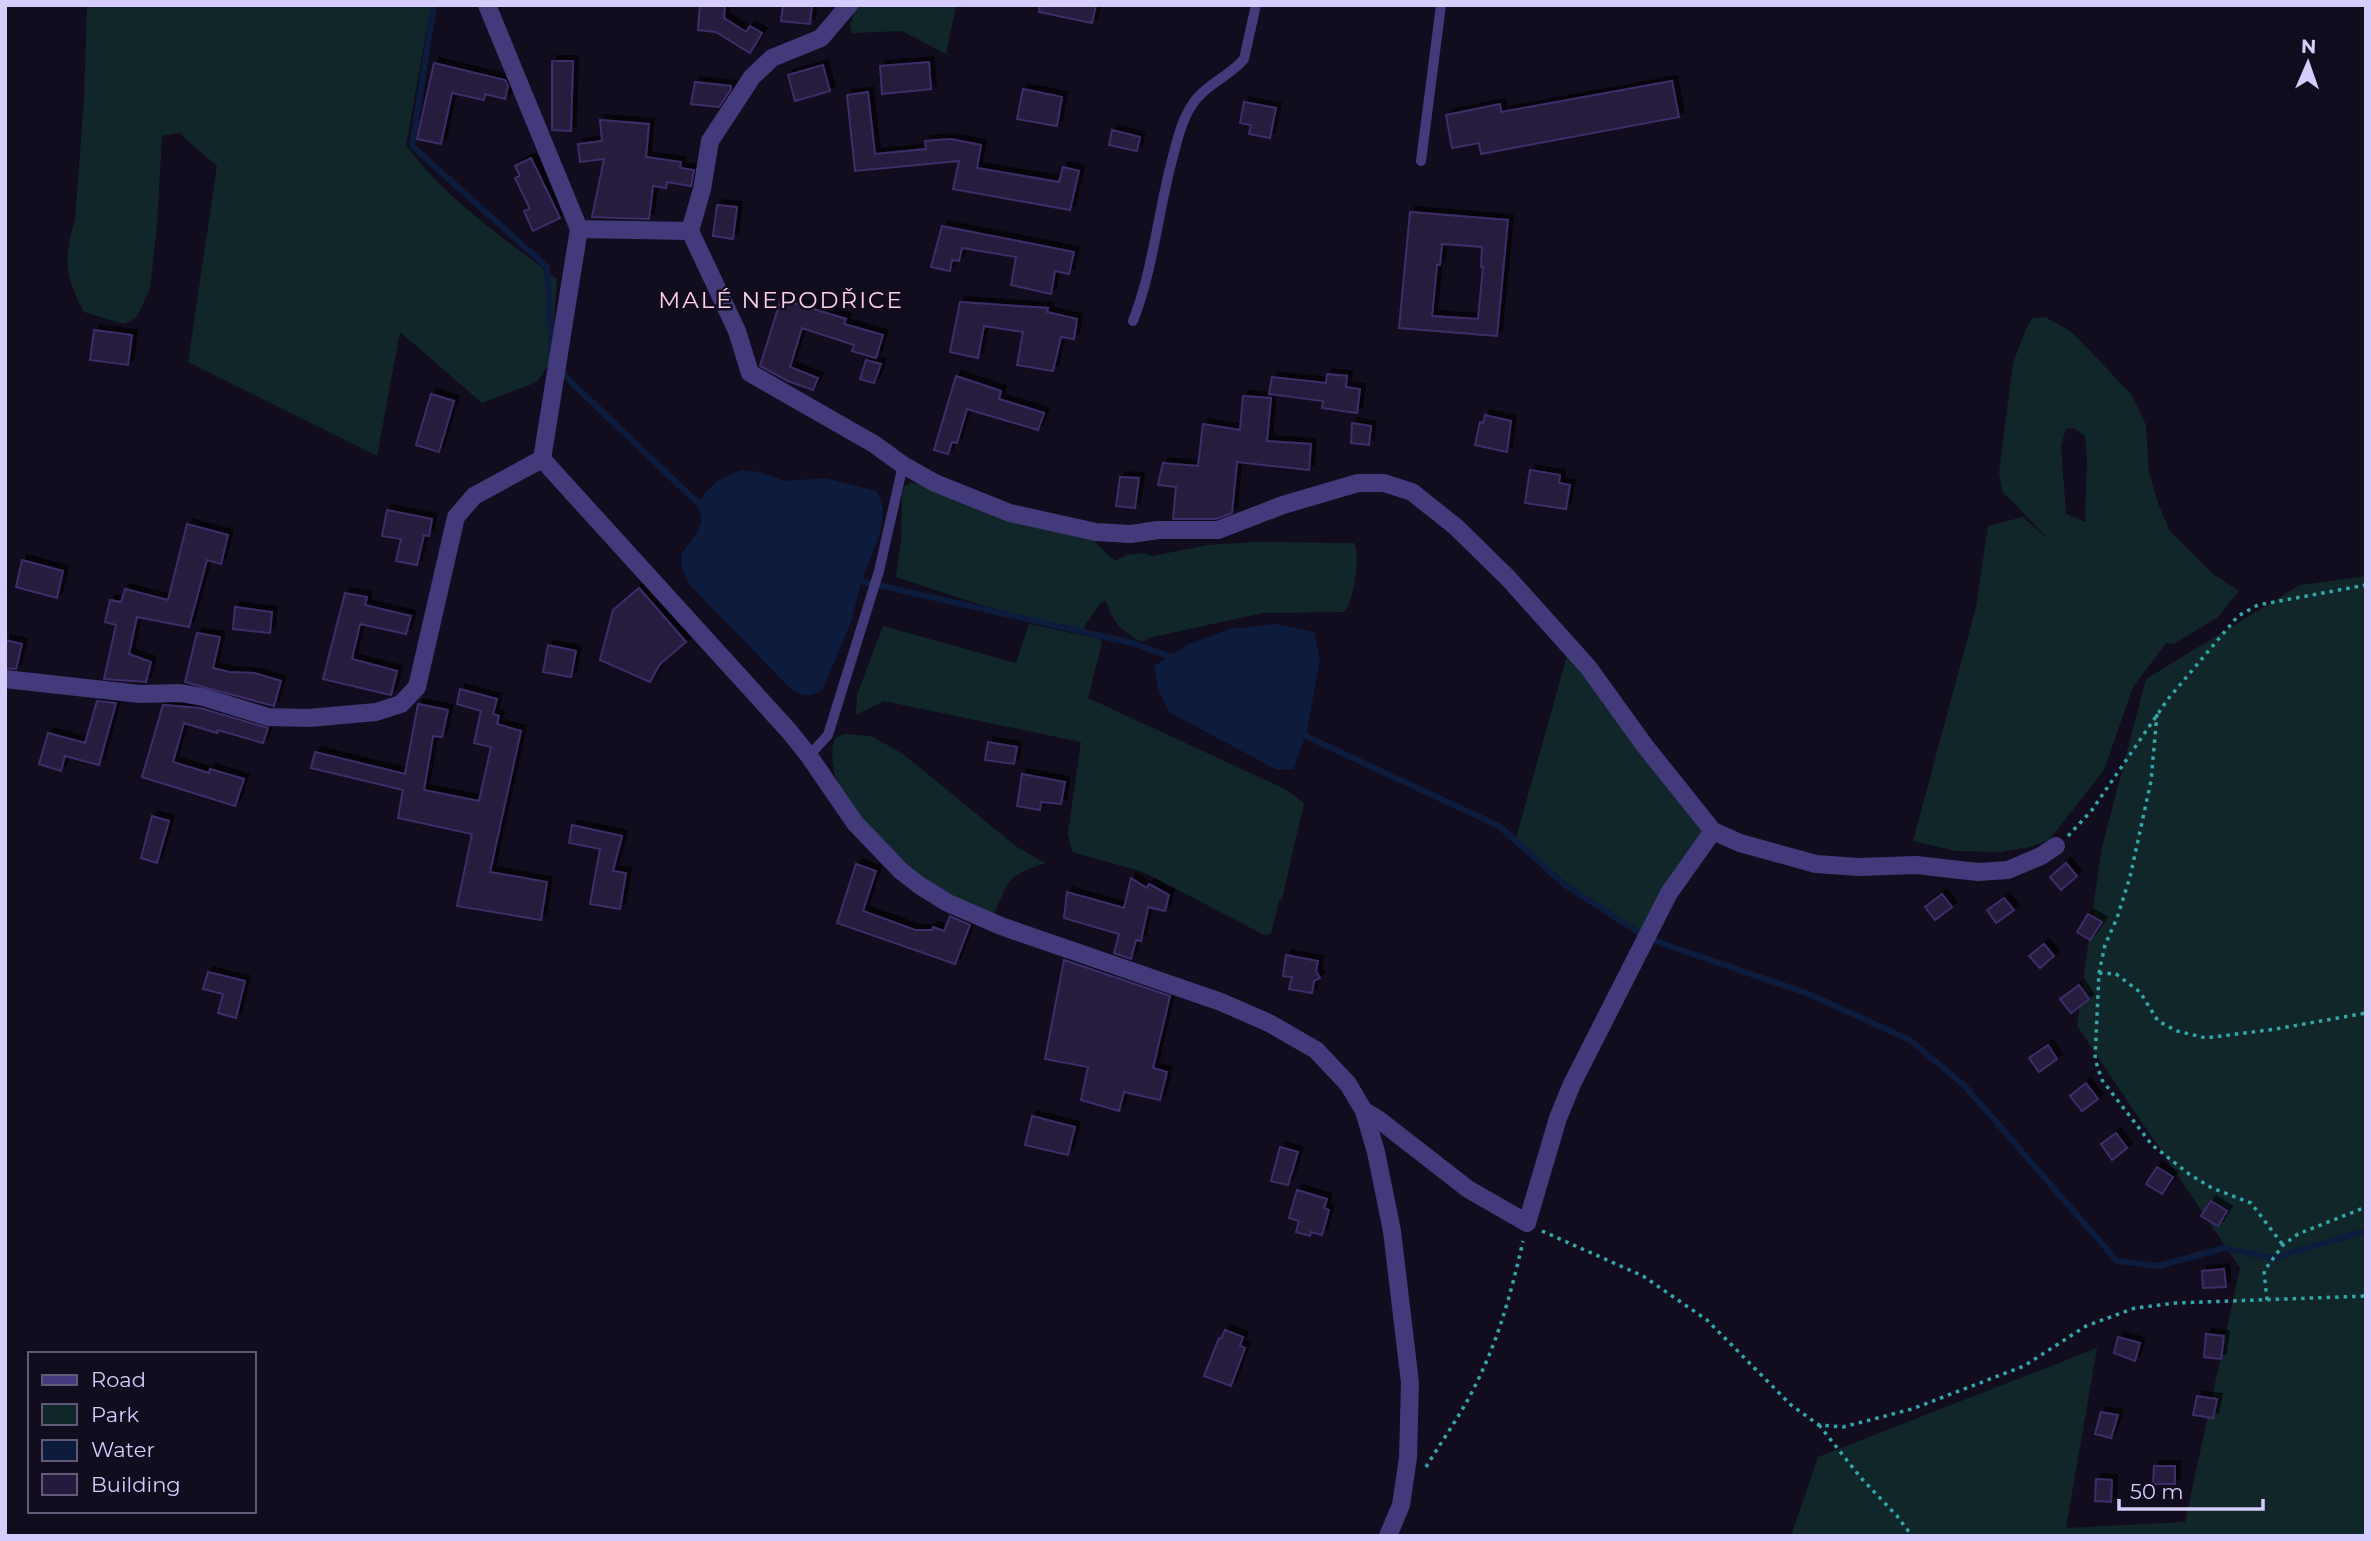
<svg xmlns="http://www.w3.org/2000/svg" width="2371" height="1541" viewBox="0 0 2371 1541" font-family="Montserrat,sans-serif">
  <defs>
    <filter id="shadow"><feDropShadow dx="5" dy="-5" stdDeviation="0" flood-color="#0009"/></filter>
  </defs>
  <rect width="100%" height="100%" fill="#120d1e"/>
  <g fill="#112628" fill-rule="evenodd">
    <path d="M 87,5 L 431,5 L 406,145 C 445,199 504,238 557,279 L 551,361 L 537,382 L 482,403 L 400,332 L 377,456 L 188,362 L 217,166 L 179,133 L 162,136 L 157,226 L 150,289 L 136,318 L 124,324 L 84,312 C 65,277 63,258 75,220 L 84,99 Z"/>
    <path d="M 856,5 L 956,5 L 946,54 L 902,31 L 852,33 L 850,26 Z"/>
    <path d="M 2045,317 L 2072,332 L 2131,394 L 2146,425 L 2149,473 L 2159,506 L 2170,531 L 2212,573 L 2239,591 L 2218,617 L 2174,644 L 2166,643 L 2133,687 L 2104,770 L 2049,840 L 2030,847 L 2001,852 L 1956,851 L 1913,841 L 1976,607 L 1988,526 L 2023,517 L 2051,542 L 2002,491 L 1999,472 L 2013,363 L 2026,329 L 2032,318 ZM 2074,428 L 2085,436 L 2087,458 L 2085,522 L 2066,514 L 2061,446 L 2066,429 Z"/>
    <path d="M 910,483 L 915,483 L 1002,517 L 1091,538 L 1115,561 L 1127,555 L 1143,553 L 1153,556 L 1208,545 L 1255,542 L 1354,543 C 1361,554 1354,602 1344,612 L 1263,613 L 1148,638 L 1142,642 C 1120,630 1114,624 1106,601 L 1101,602 L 1082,630 L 981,605 L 896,577 L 901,542 L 902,495 L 904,487 Z"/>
    <path d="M 2366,576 L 2366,1536 L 1791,1536 L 1818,1457 L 2097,1348 L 2066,1528 L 2185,1522 L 2240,1268 L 2077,1026 L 2101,851 L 2146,679 L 2300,585 Z"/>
    <path d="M 1029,624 L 1100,639 L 1102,643 L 1088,698 L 1285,789 L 1304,803 L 1282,899 L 1279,900 L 1271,934 L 1264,935 L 1144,872 L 1072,852 L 1068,833 L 1081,742 L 884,701 L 856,715 L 857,695 L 883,626 L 1016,663 Z"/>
    <path d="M 1568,652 L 1683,799 L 1704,834 L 1669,878 L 1641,936 L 1609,910 L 1563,882 L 1515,842 Z"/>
    <path d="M 844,734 L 871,736 L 903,754 L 1017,847 L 1045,863 C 1007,877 1010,877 994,914 C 964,902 934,889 909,868 C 890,853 850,806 839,785 C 832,772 830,751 835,738 Z"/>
  </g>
  <g fill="#0d1b3d">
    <path d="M 742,470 L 760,472 L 784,481 L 825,478 L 876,491 L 881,500 L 883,512 L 880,533 L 861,583 L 851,622 L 823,689 C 809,699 802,696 789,687 L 689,584 C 668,544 694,552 701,522 C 702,516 699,511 698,505 C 708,486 721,476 742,470 Z"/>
    <path d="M 1276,624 L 1314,632 L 1320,660 L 1306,735 L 1293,769 L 1277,770 L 1169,712 L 1159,691 L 1154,666 L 1189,644 L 1230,629 Z"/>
  </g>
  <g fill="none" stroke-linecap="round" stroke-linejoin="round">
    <g stroke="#0d1b3d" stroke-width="6">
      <path d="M 434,5 L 412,146 L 547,267 L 552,350"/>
      <path d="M 561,369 L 570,381 L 703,508"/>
      <path d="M 856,580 L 1132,643 L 1175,658"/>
      <path d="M 1299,730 L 1310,738 L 1499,826 L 1565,885 L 1649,939 L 1809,994 L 1910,1040 L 1964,1085 L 2117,1261 L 2158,1266 L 2224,1248 L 2273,1258 L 2366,1231"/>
    </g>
  </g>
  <g fill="#251a3e" stroke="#3e2d69" stroke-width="2" fill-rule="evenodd" filter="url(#shadow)">
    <path d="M 700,5 L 725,5 L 724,18 L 746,32 L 750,26 L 762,33 L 750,53 L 716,32 L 698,30 Z"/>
    <path d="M 783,5 L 812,5 L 810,24 L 781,21 Z"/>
    <path d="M 1040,5 L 1096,5 L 1092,23 L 1039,12 Z"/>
    <path d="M 552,61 L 573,61 L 571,131 L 552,130 Z"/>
    <path d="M 929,62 L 931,89 L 882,94 L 880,66 Z"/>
    <path d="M 434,63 L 505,80 L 508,86 L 505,99 L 485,94 L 484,100 L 452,93 L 441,144 L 417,139 Z"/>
    <path d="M 823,65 L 830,91 L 795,101 L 788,75 Z"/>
    <path d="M 1672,81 L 1679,117 L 1481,154 L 1479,143 L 1452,148 L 1446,115 L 1500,104 L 1501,112 Z"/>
    <path d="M 695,82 L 731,86 L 731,89 L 719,107 L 691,104 Z"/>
    <path d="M 1023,89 L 1062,97 L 1057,126 L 1017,119 Z"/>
    <path d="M 868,92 L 875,154 L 926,149 L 925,141 L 951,139 L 981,145 L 977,168 L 1059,182 L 1063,167 L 1079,171 L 1070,210 L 953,189 L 959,161 L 855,171 L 847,95 Z"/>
    <path d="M 1244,102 L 1276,108 L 1270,138 L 1249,134 L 1251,125 L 1240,123 Z"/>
    <path d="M 600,120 L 649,124 L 646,157 L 681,162 L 680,168 L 694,170 L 691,186 L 667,182 L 666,188 L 653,186 L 649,219 L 592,217 L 604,159 L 580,162 L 578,144 L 602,141 Z"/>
    <path d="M 1112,130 L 1140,137 L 1137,151 L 1109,145 Z"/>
    <path d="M 531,158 L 560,218 L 533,231 L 524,211 L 530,209 L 515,178 L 520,176 L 515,166 Z"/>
    <path d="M 717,205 L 737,207 L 733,239 L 713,236 Z"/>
    <path d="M 1410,212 L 1508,220 L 1497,336 L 1399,328 ZM 1442,244 L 1482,247 L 1481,267 L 1483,267 L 1478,319 L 1432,316 L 1437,265 L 1440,265 Z"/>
    <path d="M 942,226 L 1074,252 L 1069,274 L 1055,271 L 1051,294 L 1011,285 L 1016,257 L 962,248 L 959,261 L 952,260 L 950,271 L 931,267 Z"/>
    <path d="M 781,299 L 846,319 L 844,324 L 883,335 L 876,358 L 852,351 L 854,345 L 802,328 L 790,367 L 818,378 L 813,390 L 788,381 L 760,366 Z"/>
    <path d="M 960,302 L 1048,308 L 1047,312 L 1077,319 L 1074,339 L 1061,337 L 1053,371 L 1017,365 L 1023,332 L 984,326 L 978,358 L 950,352 Z"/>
    <path d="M 94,330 L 132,335 L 128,365 L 90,360 Z"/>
    <path d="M 866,360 L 881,364 L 874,383 L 860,379 Z"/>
    <path d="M 1327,374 L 1347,376 L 1346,387 L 1360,389 L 1357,413 L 1322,408 L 1323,401 L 1269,394 L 1272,377 L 1326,383 Z"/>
    <path d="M 956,376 L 1001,391 L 999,399 L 1044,413 L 1038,430 L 967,409 L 957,443 L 952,442 L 948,454 L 934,450 Z"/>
    <path d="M 431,394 L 454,401 L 439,452 L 416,445 Z"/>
    <path d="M 1243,396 L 1271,398 L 1267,441 L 1311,444 L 1309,470 L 1237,462 L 1232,513 L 1216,519 L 1173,519 L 1176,487 L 1158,485 L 1163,463 L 1198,466 L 1203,424 L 1240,430 Z"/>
    <path d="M 1485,415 L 1511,421 L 1507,452 L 1475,445 L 1480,422 L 1483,423 Z"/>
    <path d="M 1352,423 L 1371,426 L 1369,445 L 1351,443 Z"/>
    <path d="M 1530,470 L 1560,475 L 1559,483 L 1570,485 L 1566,509 L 1525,503 Z"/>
    <path d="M 1120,477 L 1139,478 L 1135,508 L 1116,506 Z"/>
    <path d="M 387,510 L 432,519 L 429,536 L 424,535 L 417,565 L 396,561 L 401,539 L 382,536 Z"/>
    <path d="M 187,524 L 228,535 L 221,564 L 207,560 L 189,627 L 137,617 L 129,654 L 151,662 L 146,682 L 104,679 L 116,625 L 105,622 L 110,600 L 121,602 L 125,589 L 168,600 Z"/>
    <path d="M 22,560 L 63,571 L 57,598 L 16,587 Z"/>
    <path d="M 639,588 L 686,642 L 660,664 L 650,682 L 600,660 L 613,610 Z"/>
    <path d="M 345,593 L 367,597 L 365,605 L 411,616 L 406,634 L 360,624 L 352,659 L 397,671 L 391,695 L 323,679 Z"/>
    <path d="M 235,607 L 272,612 L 270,633 L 233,629 Z"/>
    <path d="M 197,633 L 220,637 L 213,668 L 229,672 L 254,673 L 281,681 L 274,706 L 185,682 Z"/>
    <path d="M 5,640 L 22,644 L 16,669 L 5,668 Z"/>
    <path d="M 548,645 L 576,651 L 571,677 L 543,672 Z"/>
    <path d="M 460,689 L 497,699 L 493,714 L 499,716 L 497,724 L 521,731 L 490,872 L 547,882 L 541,920 L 457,906 L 472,834 L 398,818 L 403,790 L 311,768 L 315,752 L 405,774 L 418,704 L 448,710 L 442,737 L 433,736 L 424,790 L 479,801 L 491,747 L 474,743 L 481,711 L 457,704 Z"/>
    <path d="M 97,701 L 116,703 L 99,765 L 65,756 L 61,771 L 39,764 L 48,733 L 85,743 Z"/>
    <path d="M 163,705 L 200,708 L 268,728 L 263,743 L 218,730 L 217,733 L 184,723 L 173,762 L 209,773 L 210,769 L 244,779 L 235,806 L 142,777 Z"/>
    <path d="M 988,742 L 1017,747 L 1014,764 L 985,760 Z"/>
    <path d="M 1022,774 L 1065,782 L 1061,804 L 1041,802 L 1040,810 L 1017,806 Z"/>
    <path d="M 152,816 L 169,821 L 157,863 L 141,858 Z"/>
    <path d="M 572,825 L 622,836 L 613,871 L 626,873 L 620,909 L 590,904 L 600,849 L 569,843 Z"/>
    <path d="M 2066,863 L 2077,876 L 2061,890 L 2050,877 Z"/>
    <path d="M 856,864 L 876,871 L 863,911 L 915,930 L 932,930 L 933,927 L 944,931 L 950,916 L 970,925 L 955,964 L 837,923 Z"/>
    <path d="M 1131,878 L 1147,888 L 1149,884 L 1169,895 L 1165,911 L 1148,907 L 1141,941 L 1136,940 L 1131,959 L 1114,953 L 1119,934 L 1064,918 L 1067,892 L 1124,908 Z"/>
    <path d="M 1942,894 L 1952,907 L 1935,920 L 1925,907 Z"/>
    <path d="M 2004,898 L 2014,910 L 1996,923 L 1987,910 Z"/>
    <path d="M 2088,914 L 2102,922 L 2090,940 L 2077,932 Z"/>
    <path d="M 2044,944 L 2054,956 L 2040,968 L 2029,956 Z"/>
    <path d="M 1286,955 L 1318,961 L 1316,971 L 1320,978 L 1314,981 L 1312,993 L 1289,989 L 1292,977 L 1283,976 Z"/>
    <path d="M 1064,960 L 1170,996 L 1153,1068 L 1167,1072 L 1160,1100 L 1124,1092 L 1119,1111 L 1081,1100 L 1088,1067 L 1045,1059 Z"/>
    <path d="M 208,972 L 245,981 L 236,1018 L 218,1013 L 223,994 L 203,989 Z"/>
    <path d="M 2079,985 L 2089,999 L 2071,1013 L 2060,999 Z"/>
    <path d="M 2048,1045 L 2057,1059 L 2039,1072 L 2029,1058 Z"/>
    <path d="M 2086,1083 L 2098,1099 L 2082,1111 L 2070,1096 Z"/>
    <path d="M 1032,1116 L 1075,1127 L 1068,1155 L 1025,1145 Z"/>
    <path d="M 2116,1133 L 2127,1148 L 2112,1160 L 2101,1144 Z"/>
    <path d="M 1280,1147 L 1298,1152 L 1288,1185 L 1271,1181 Z"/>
    <path d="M 2157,1167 L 2173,1177 L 2162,1194 L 2146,1184 Z"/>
    <path d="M 1297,1190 L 1327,1199 L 1324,1208 L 1329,1210 L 1322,1235 L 1311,1232 L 1310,1236 L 1296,1232 L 1299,1221 L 1289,1218 Z"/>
    <path d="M 2211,1201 L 2227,1211 L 2218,1226 L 2201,1216 Z"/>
    <path d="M 2224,1269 L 2226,1287 L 2203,1288 L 2202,1271 Z"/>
    <path d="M 1225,1330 L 1243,1337 L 1240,1346 L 1245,1348 L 1231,1386 L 1204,1376 L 1219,1338 L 1221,1339 Z"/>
    <path d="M 2206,1334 L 2224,1336 L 2221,1359 L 2204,1357 Z"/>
    <path d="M 2118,1337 L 2140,1343 L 2135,1361 L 2114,1353 Z"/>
    <path d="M 2197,1396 L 2217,1399 L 2213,1418 L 2193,1415 Z"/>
    <path d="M 2101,1412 L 2118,1415 L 2111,1438 L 2095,1434 Z"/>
    <path d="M 2154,1466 L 2175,1466 L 2175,1484 L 2153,1484 Z"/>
    <path d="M 2096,1479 L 2112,1480 L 2111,1502 L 2095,1501 Z"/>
  </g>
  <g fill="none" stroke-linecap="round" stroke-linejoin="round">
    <g stroke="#33a6aa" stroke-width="3.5" stroke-dasharray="3.5 5" stroke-linecap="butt">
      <path d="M 2157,714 L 2151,781 L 2130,877 L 2117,918 L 2105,945 L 2099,973 L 2095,1059 L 2102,1080 L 2152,1145 L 2189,1174 L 2212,1188 L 2251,1203 L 2283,1245"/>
      <path d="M 2068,836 L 2092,810 L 2168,699 L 2238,616 L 2258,605 L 2366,585"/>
      <path d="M 2099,973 L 2116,974 L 2140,992 L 2158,1021 L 2177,1031 L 2206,1038 L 2276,1029 L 2366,1013"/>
      <path d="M 1542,1231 L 1643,1276 L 1707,1320 L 1791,1405 L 1819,1425 L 1843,1427 L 1912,1409 L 2024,1366 L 2086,1326 L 2135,1308 L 2176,1303 L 2366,1296"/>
      <path d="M 2267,1300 L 2264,1271 L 2283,1245 L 2298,1234 L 2366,1207"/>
      <path d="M 1819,1425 L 1861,1478 L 1897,1516 L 1912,1536"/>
      <path d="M 1426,1467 C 1443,1439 1462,1413 1476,1384 C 1499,1338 1512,1290 1523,1241"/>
    </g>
    <g stroke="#433a7b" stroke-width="10">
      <path d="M 1421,161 L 1441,5"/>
      <path d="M 1133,321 C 1153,270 1158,213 1172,160 C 1177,142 1181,121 1192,105 C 1204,85 1229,77 1244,59 L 1256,5"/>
      <path d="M 809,756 L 828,735 L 879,571 L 903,465"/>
    </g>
    <g stroke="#433a7b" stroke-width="18">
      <path d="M 487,5 L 579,229 L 690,231 L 702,189 L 710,141 L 752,77 L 772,58 L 821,38 L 849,5"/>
      <path d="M 690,231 L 737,331 L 750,373 L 874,444 L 903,465 L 935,483 L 1010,513 L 1096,532 L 1131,534 L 1158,530 L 1218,530 L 1283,505 L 1358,483 L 1384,483 L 1412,492 L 1456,527 L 1508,578 L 1588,667 L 1645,746 L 1713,831 L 1740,843 L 1816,864 L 1859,867 L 1916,865 L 1978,872 L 2008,870 L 2041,856 L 2056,846"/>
      <path d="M 542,459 L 789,731 L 809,756 L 855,823 L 901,871 L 919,885 L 948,903 L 1001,926 L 1221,1002 L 1269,1023 L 1316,1050 L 1348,1084 L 1364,1111 L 1376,1152 L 1392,1231 L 1410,1383 L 1408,1458 L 1401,1505 L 1388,1536"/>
      <path d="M 5,679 L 140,694 L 180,693 L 203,697 L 268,717 L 309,718 L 376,712 L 401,704 L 417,687 L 456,517 L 474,496 L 542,459 L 579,229"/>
      <path d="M 1364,1111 L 1378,1119 L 1468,1189 L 1527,1223 L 1558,1118 L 1572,1084 L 1669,893 L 1713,831"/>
    </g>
  </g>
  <g text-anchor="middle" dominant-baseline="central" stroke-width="5" stroke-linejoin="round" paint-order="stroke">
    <g font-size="23" letter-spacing="2" fill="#fdcfe8" stroke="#120d1e">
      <text x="781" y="300">MALÉ NEPODŘICE</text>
    </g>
  </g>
  <rect width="2371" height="1541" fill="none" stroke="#d6cdfc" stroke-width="14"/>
  <rect x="28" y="1352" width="228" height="161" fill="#120d1e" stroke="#605a77" stroke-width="2"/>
  <rect x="42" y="1375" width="35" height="10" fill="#433a7b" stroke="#605a77" stroke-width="2"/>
  <text x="91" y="1387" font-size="21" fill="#d6cdfc">Road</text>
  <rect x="42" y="1404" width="35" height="21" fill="#112628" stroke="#605a77" stroke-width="2"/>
  <text x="91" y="1422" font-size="21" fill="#d6cdfc">Park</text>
  <rect x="42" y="1440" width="35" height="21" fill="#0d1b3d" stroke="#605a77" stroke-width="2"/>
  <text x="91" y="1457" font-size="21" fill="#d6cdfc">Water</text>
  <rect x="42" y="1474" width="35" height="21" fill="#251a3e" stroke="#605a77" stroke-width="2"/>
  <text x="91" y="1492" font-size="21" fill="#d6cdfc">Building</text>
  <g transform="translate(2308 63) rotate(2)" stroke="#120d1e" stroke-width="5" paint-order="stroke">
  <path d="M0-5L12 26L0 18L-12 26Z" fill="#d6cdfc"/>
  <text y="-10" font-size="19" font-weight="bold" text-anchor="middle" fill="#d6cdfc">N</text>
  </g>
  <path d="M2119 1499v10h144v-10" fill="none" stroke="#d6cdfc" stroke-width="3.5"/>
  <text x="2130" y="1499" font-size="21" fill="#d6cdfc" stroke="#120d1e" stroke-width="5" paint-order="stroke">50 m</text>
</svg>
